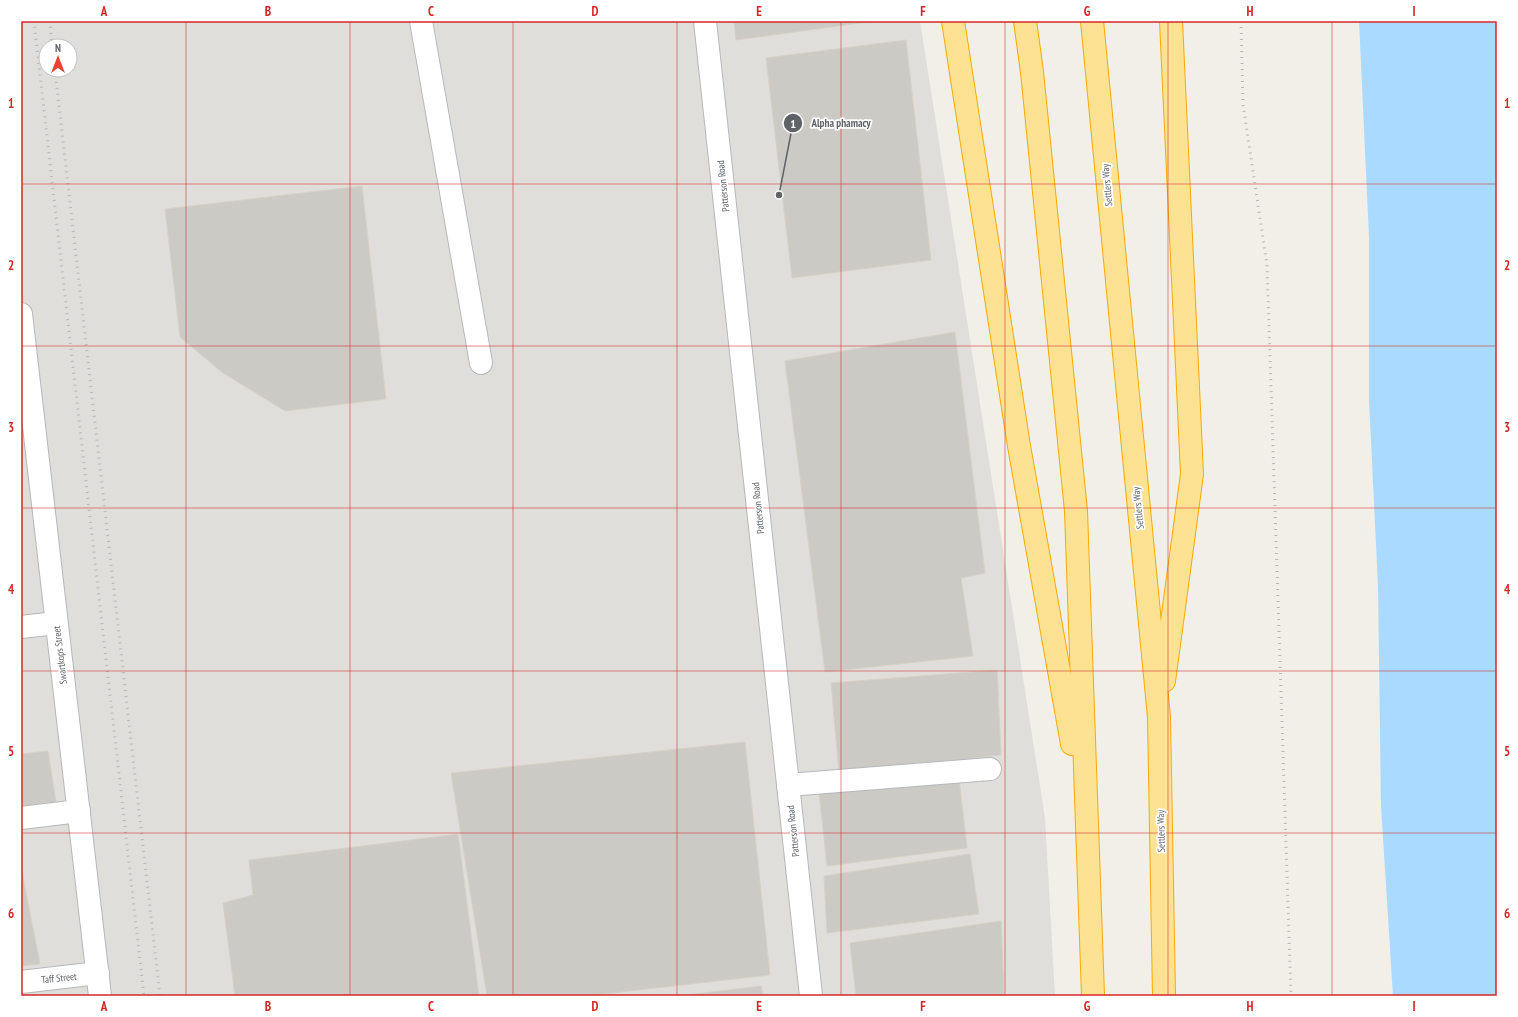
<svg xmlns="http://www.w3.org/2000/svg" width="1518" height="1017" viewBox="0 0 1518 1017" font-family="'PT Sans Narrow',sans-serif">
  <rect width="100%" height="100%" fill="#f1efe8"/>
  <path fill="#e0deda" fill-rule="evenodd" d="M 21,21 L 920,21 L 1045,818 L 1055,996 L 21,996 ZM 46,46 L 70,46 L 70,70 L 46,70 Z"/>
  <path fill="#aadaff" d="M 1359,21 L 1497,21 L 1497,996 L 1393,996 L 1381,806 L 1378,586 L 1369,400 L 1369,237 Z"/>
  <g fill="#cccac5" stroke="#d6d1c6">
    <path d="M 734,21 L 875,21 L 736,40 Z"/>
    <path d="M 906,40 L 931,260 L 792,278 L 766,58 Z"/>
    <path d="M 362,186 L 386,399 L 285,411 L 223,373 L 180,337 L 165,209 Z"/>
    <path d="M 955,332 L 985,573 L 961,578 L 973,656 L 825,672 L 785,361 Z"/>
    <path d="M 997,670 L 1001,755 L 839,773 L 831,683 Z"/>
    <path d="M 745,742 L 770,975 L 586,996 L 487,996 L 451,773 Z"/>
    <path d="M 48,751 L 56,802 L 21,806 L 21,754 Z"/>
    <path d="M 959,778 L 967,848 L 827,866 L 819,792 Z"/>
    <path d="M 458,834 L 479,996 L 235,996 L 223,903 L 253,895 L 249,860 Z"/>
    <path d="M 970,854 L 979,914 L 827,933 L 824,876 Z"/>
    <path d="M 21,867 L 40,964 L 21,966 Z"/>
    <path d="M 1001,921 L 1004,996 L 856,996 L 850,943 Z"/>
    <path d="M 761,986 L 763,996 L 679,996 Z"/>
  </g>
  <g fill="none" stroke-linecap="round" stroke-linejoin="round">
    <defs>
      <g id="minor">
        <path d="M 421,21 L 481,363"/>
        <path d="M 705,21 L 811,996"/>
        <path d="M 21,314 L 100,996"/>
        <path d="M 21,627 L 56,623"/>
        <path d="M 788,785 L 990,769"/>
        <path d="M 21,818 L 79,811"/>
        <path d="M 21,982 L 98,973"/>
      </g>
      <g id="highway">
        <path d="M 953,21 L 1019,446 L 1072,744"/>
        <path d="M 1025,21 L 1032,72 L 1076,511 L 1093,996"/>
        <path d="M 1092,21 L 1159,717 L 1164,996"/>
        <path d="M 1164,681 L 1192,474 L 1171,21"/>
      </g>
    </defs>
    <use href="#minor" stroke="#b5b8bc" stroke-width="24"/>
    <use href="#highway" stroke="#f9ab00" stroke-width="24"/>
    <use href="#minor" stroke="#fff" stroke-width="22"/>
    <use href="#highway" stroke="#fde293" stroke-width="22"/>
    <g stroke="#b6b7b8" stroke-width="3" stroke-dasharray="1 5" stroke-linecap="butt">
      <path d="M 34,21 L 144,996"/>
      <path d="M 50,21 L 52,46"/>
      <path d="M 1241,21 L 1243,104 L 1267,265 L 1291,996"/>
      <path d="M 55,70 L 160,996"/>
    </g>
  </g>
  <path fill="none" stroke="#d62828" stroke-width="1" stroke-opacity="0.55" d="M 186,21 L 186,996M 350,21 L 350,996M 513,21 L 513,996M 677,21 L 677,996M 841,21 L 841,996M 1005,21 L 1005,996M 1168,21 L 1168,996M 1332,21 L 1332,996M 21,184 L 1497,184M 21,346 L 1497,346M 21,508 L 1497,508M 21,671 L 1497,671M 21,833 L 1497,833"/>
  <g text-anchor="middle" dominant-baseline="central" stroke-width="3.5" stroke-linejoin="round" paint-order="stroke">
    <g font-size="10" fill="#5f6368" stroke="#fff">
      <text transform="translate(1107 185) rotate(-95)">Settlers Way</text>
      <text transform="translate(723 186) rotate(-96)">Patterson Road</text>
      <text transform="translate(758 508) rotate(-96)">Patterson Road</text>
      <text transform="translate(1138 508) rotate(-96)">Settlers Way</text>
      <text transform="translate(60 655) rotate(-97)">Swartkops Street</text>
      <text transform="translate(793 831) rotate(-96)">Patterson Road</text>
      <text transform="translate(1161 831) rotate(-91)">Settlers Way</text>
      <text transform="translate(59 978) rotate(-6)">Taff Street</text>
    </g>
  </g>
  <path fill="none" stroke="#5f6368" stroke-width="1.5" d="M779 195L793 123"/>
  <g fill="#5f6368" stroke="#fff" stroke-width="1.5">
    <circle cx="779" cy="195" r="4"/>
    <circle cx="793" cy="123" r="10"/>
  </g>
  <g font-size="12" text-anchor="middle" font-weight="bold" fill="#fff">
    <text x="793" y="128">1</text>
  </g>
  <g font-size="11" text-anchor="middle" font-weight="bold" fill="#5f6368" stroke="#fff" stroke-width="3.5" stroke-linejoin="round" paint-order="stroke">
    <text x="841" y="127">Alpha phamacy</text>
  </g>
  <rect width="1518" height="1017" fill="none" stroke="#ffffff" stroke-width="44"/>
  <g transform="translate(58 58)"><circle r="19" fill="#ffffff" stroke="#bfc1c3"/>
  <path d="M0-3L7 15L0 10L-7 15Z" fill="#ea4335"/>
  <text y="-6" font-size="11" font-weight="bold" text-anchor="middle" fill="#5f6368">N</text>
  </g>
  <rect x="22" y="22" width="1474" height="973" fill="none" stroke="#d62828" stroke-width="1.5"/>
  <g font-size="13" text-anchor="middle" font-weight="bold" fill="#d62828">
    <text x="104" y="16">A</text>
    <text x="268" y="16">B</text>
    <text x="431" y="16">C</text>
    <text x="595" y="16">D</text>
    <text x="759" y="16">E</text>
    <text x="923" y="16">F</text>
    <text x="1087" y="16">G</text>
    <text x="1250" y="16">H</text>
    <text x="1414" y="16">I</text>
    <text x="11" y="108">1</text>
    <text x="1507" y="108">1</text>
    <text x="11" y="270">2</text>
    <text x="1507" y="270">2</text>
    <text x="11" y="432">3</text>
    <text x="1507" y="432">3</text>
    <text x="11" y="594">4</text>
    <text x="1507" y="594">4</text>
    <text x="11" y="756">5</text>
    <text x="1507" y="756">5</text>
    <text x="11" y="918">6</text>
    <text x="1507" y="918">6</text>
    <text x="104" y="1011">A</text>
    <text x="268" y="1011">B</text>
    <text x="431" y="1011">C</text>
    <text x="595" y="1011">D</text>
    <text x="759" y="1011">E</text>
    <text x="923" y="1011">F</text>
    <text x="1087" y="1011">G</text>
    <text x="1250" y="1011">H</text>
    <text x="1414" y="1011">I</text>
  </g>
</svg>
